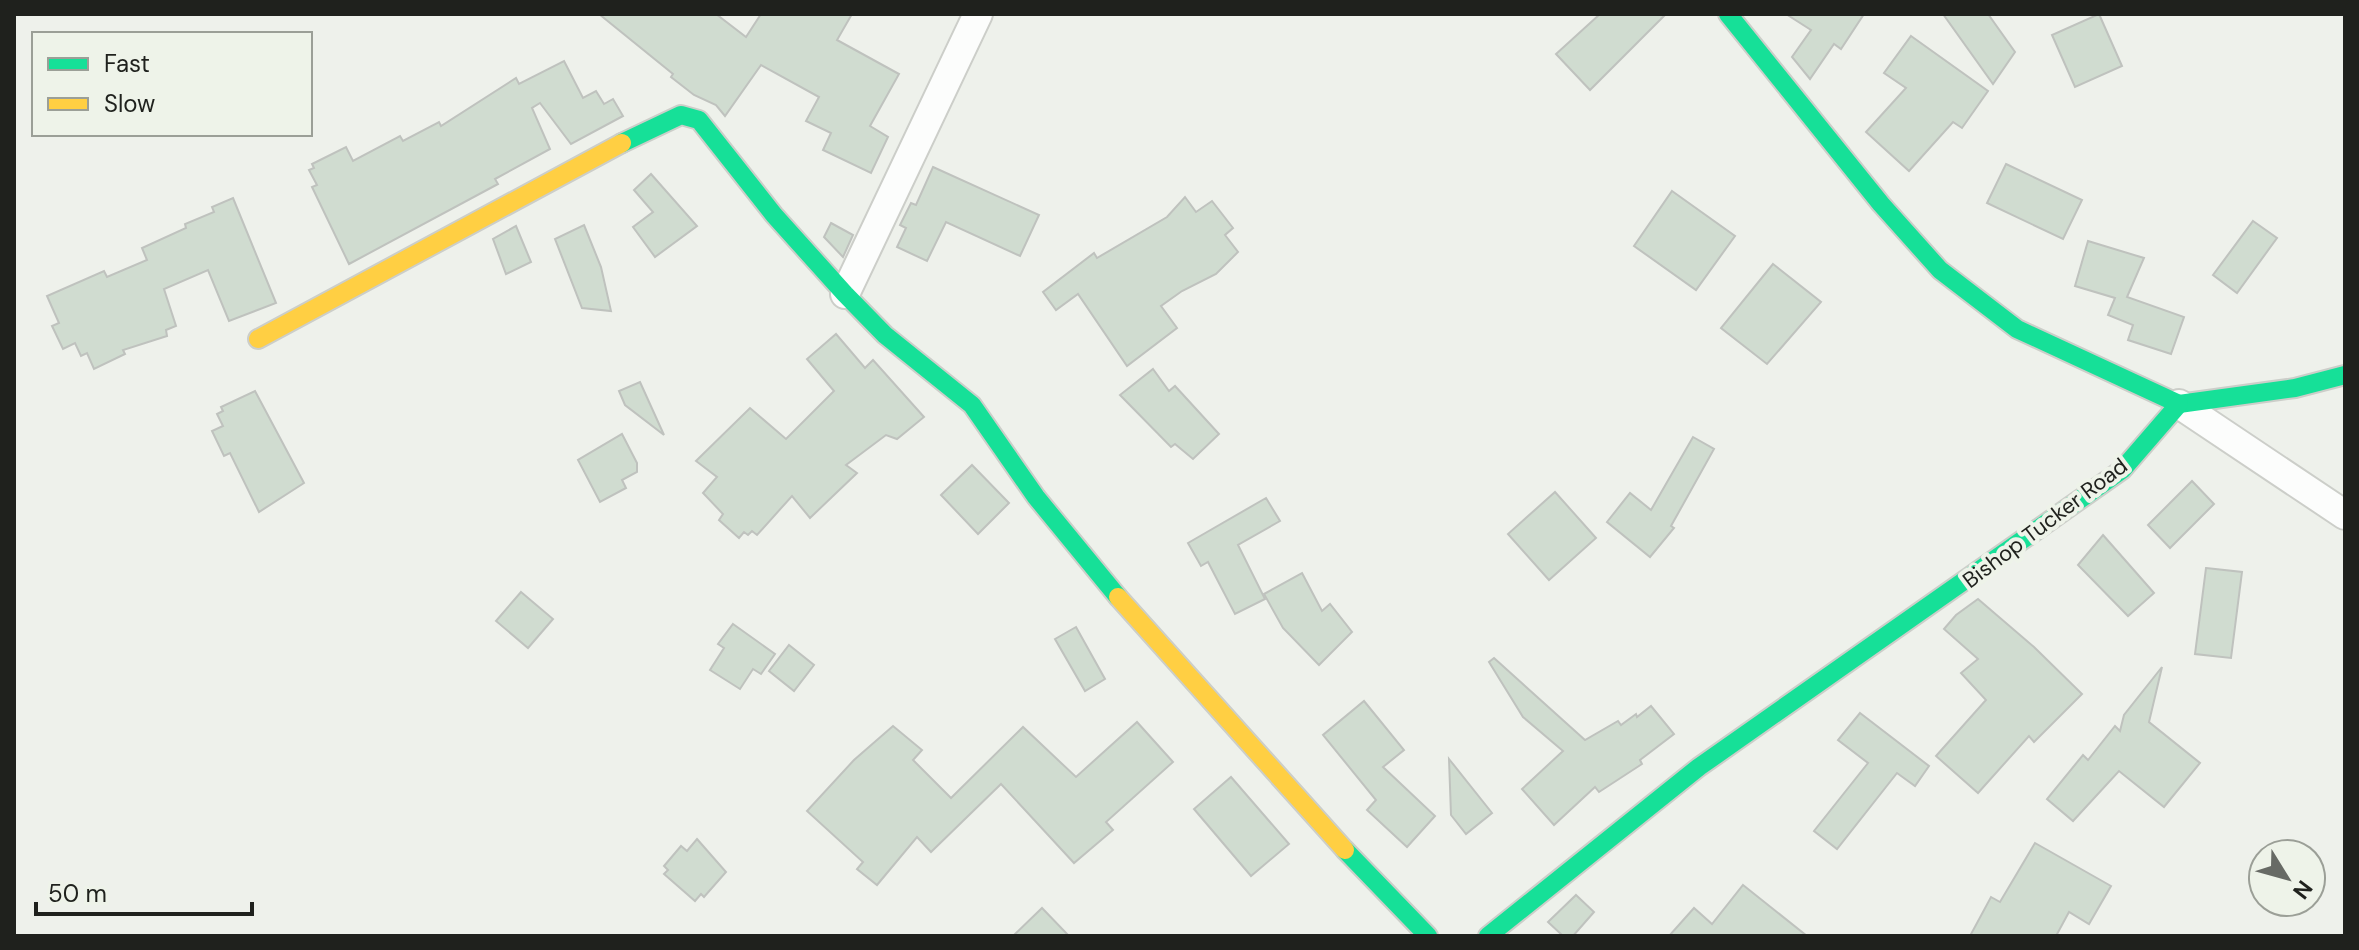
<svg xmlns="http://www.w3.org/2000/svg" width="2359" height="950" viewBox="0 0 2359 950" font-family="'DM Sans',sans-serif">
  <rect width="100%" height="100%" fill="#eef1eb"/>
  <g fill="#d0dcd0" stroke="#bfc2be" stroke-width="2">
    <path d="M 599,14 L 716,14 L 746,37 L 761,14 L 852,14 L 837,40 L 899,74 L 870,126 L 888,137 L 871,173 L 823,150 L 831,133 L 806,121 L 819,97 L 761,65 L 725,116 L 716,105 L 694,95 L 671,77 L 673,74 Z"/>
    <path d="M 1600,14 L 1666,14 L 1590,90 L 1556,54 Z"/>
    <path d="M 1786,14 L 1864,14 L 1841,49 L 1834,44 L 1810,79 L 1792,57 L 1811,30 Z"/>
    <path d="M 1943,14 L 1988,14 L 2015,52 L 1993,84 Z"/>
    <path d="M 2099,14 L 2122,66 L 2075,87 L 2052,35 Z"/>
    <path d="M 1911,36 L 1988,91 L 1962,128 L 1953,122 L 1909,171 L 1866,132 L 1906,88 L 1884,73 Z"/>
    <path d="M 564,61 L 583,98 L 596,91 L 604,104 L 613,99 L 623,116 L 571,144 L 540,103 L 532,108 L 550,149 L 495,179 L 498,184 L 349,264 L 312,187 L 317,185 L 309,170 L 314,168 L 312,164 L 346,147 L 353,161 L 400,136 L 403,141 L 439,122 L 441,126 L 516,78 L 519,84 Z"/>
    <path d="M 2006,164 L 2082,200 L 2063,239 L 1987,203 Z"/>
    <path d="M 933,167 L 1039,215 L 1020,256 L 946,222 L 927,261 L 897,247 L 906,228 L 900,225 L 911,203 L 916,205 Z"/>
    <path d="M 651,174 L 697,226 L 655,257 L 633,227 L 653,212 L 634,190 Z"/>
    <path d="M 1672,191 L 1735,236 L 1696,290 L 1634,246 Z"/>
    <path d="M 1185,197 L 1196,212 L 1212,201 L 1233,228 L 1225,235 L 1238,252 L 1216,274 L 1182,291 L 1161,306 L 1177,328 L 1127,366 L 1078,294 L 1056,310 L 1043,292 L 1094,253 L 1097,258 L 1167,217 Z"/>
    <path d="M 233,198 L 276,303 L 229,321 L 208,270 L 164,289 L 176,326 L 166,330 L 167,336 L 123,350 L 125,354 L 94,369 L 87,353 L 81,356 L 75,343 L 63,349 L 52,326 L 59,323 L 47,296 L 104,271 L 107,277 L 147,260 L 142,248 L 186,228 L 185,224 L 214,212 L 212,207 Z"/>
    <path d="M 2253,221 L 2277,238 L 2237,293 L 2213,275 Z"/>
    <path d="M 831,223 L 853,235 L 843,257 L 824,237 Z"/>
    <path d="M 584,225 L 601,267 L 611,311 L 582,308 L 555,239 Z"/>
    <path d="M 516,226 L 531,262 L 506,274 L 493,239 Z"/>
    <path d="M 2088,241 L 2144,258 L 2127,297 L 2184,317 L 2171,354 L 2128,340 L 2133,325 L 2108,315 L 2115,298 L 2075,286 Z"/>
    <path d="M 1773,264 L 1821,302 L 1767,364 L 1721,328 Z"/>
    <path d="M 836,334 L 865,368 L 873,360 L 924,417 L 897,439 L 886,435 L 846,465 L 857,473 L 810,518 L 792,496 L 757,535 L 752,531 L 748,535 L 744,532 L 739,538 L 719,520 L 723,514 L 703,493 L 717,477 L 696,461 L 750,408 L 786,439 L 834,391 L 807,359 Z"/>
    <path d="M 1153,369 L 1169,391 L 1175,386 L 1219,434 L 1193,459 L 1175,444 L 1171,447 L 1120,395 Z"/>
    <path d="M 640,382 L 664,435 L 625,405 L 619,391 Z"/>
    <path d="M 255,391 L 304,483 L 259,512 L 230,453 L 224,456 L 212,431 L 223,426 L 217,414 L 223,411 L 221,407 Z"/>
    <path d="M 622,434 L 637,463 L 637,472 L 622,480 L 626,488 L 600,502 L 578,460 Z"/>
    <path d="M 1693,437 L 1714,449 L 1671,526 L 1674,528 L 1650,557 L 1607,522 L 1630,493 L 1651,510 Z"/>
    <path d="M 972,465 L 1009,503 L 978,534 L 941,495 Z"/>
    <path d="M 2192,481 L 2214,504 L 2170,548 L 2148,525 Z"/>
    <path d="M 1555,492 L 1596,538 L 1549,580 L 1508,534 Z"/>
    <path d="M 1266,498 L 1280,521 L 1238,545 L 1265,599 L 1235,614 L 1208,562 L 1201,566 L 1188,543 Z"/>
    <path d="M 2103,535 L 2154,593 L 2128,616 L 2078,565 Z"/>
    <path d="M 2206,568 L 2242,572 L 2231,658 L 2195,654 Z"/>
    <path d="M 1302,573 L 1322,611 L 1330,604 L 1352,632 L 1319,665 L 1283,628 L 1264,594 Z"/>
    <path d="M 521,592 L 553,619 L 528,648 L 496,621 Z"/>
    <path d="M 1978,599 L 2034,647 L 2082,694 L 2034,742 L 2029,736 L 1978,793 L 1936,756 L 1986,700 L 1961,673 L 1978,659 L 1944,629 L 1956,615 Z"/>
    <path d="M 733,624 L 775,654 L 761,674 L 753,669 L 740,689 L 710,670 L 724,648 L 718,644 Z"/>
    <path d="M 1076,627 L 1105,679 L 1085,691 L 1055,639 Z"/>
    <path d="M 789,645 L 814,665 L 794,691 L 769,671 Z"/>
    <path d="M 1494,658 L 1585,740 L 1618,721 L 1621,725 L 1636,714 L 1637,717 L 1651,706 L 1674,734 L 1640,760 L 1642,764 L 1599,792 L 1595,787 L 1554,825 L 1522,789 L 1563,751 L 1523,717 L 1489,662 Z"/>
    <path d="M 2162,667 L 2149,722 L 2200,763 L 2164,807 L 2119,771 L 2073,821 L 2047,799 L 2083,755 L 2088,760 L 2115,726 L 2120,731 L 2124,715 Z"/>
    <path d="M 1364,701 L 1404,750 L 1383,767 L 1435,816 L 1407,847 L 1367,810 L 1376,800 L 1323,735 Z"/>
    <path d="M 1860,713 L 1929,766 L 1915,786 L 1897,773 L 1837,849 L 1814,831 L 1868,763 L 1838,740 Z"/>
    <path d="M 1137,722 L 1173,762 L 1106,822 L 1113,830 L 1074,863 L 1001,784 L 931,852 L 917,837 L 877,885 L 857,869 L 863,862 L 807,811 L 854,760 L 893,726 L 922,750 L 913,760 L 951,798 L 1023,727 L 1076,777 Z"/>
    <path d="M 1449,759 L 1492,813 L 1466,834 L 1451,815 Z"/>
    <path d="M 1231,777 L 1289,844 L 1251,876 L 1194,809 Z"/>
    <path d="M 697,839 L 726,872 L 704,897 L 701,894 L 695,901 L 664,874 L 668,870 L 664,866 L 681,846 L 687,851 Z"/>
    <path d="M 2035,843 L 2111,886 L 2089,924 L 2069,912 L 2056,936 L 1970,936 L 1991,897 L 2000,902 Z"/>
    <path d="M 1743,885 L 1807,936 L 1669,936 L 1694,908 L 1712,924 Z"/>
    <path d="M 1576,895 L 1594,912 L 1573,936 L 1563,936 L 1548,922 Z"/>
    <path d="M 1042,908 L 1069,936 L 1013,936 Z"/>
  </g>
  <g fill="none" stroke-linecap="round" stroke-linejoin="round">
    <defs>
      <g id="street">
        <path d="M 845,294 L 978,14"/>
        <path d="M 2179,404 L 2345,515"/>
      </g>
      <g id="fast">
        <path d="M 1728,14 L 1881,204 L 1940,270 L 2017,329 L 2179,404"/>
        <path d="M 622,143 L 681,115 L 699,120 L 774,215 L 845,294 L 885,335 L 972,405 L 1036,497 L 1118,597"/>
        <path d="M 2179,404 L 2295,388 L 2345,375"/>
        <path d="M 1345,850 L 1428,936"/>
        <path d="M 1488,936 L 1699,767 L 2122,470 L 2179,404"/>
      </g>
      <g id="slow">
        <path d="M 258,339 L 622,143"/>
        <path d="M 1118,597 L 1345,850"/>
      </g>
    </defs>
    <use href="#street" stroke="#cccec9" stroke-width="32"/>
    <use href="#fast" stroke="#cccec9" stroke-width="22"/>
    <use href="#slow" stroke="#cccec9" stroke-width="22"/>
    <use href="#street" stroke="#fcfdfc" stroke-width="28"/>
    <use href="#fast" stroke="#16e098" stroke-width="18"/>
    <use href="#slow" stroke="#ffcf43" stroke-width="18"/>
  </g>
  <g text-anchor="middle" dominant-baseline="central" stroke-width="8" stroke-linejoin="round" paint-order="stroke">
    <g font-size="22" fill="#1f211d" stroke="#eef3e9">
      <text transform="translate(2045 523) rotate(-37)">Bishop Tucker Road</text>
    </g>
  </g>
  <rect width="2359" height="950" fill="none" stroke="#1f211d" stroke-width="32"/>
  <rect x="32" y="32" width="280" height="104" fill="#eef3e9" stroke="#9b9f97" stroke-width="2"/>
  <rect x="48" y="58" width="40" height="12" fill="#16e098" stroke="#9b9f97" stroke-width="2"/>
  <text x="104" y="72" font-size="24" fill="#1f211d">Fast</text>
  <rect x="48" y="98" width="40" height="12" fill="#ffcf43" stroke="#9b9f97" stroke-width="2"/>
  <text x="104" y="112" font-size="24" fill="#1f211d">Slow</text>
  <g transform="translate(2287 878) rotate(127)"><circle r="38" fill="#eef3e9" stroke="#9b9f97" stroke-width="2"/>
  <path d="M0-6L14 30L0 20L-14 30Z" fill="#676a65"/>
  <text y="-12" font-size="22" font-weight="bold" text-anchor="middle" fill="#1f211d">N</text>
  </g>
  <path d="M36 902v12h216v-12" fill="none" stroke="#1f211d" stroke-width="4"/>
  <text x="48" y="902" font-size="24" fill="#1f211d" stroke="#eef3e9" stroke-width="6" paint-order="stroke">50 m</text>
</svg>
